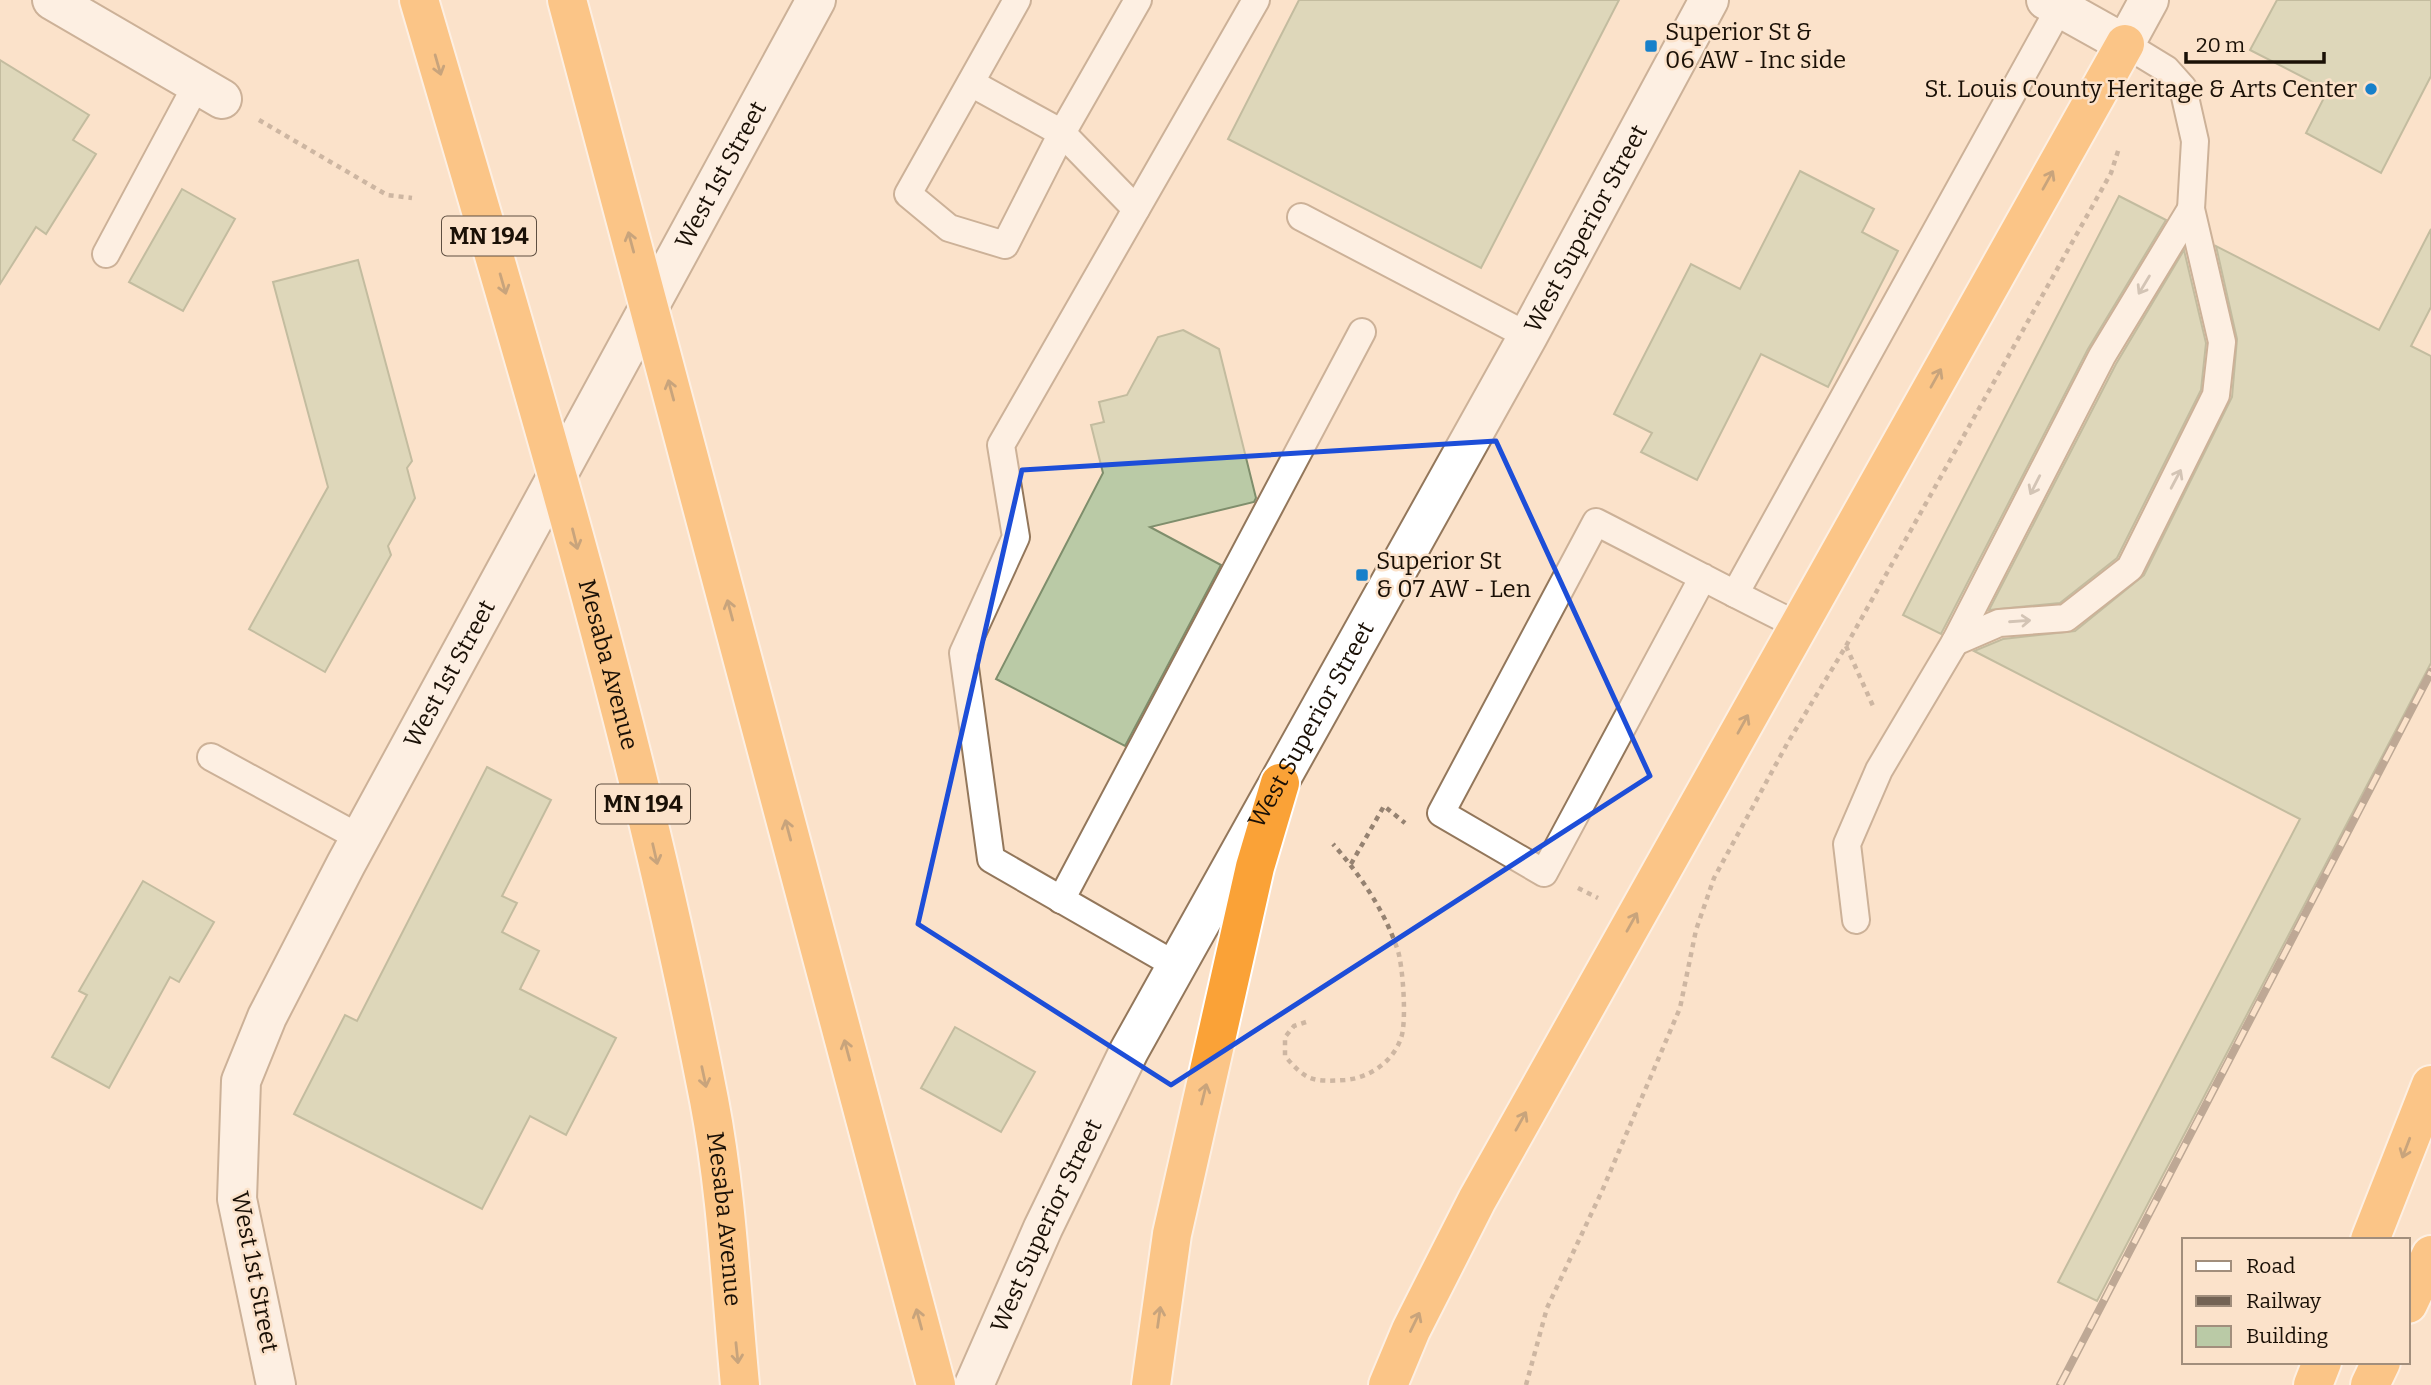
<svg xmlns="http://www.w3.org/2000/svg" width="2431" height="1385" viewBox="0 0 2431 1385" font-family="Bitter,serif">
  <rect width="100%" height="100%" fill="#fbe2ca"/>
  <g fill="#bacaa6" stroke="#7f8e6c" stroke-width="2">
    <path d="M 1299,0 L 1619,0 L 1481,268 L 1228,139 Z"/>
    <path d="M 2277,0 L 2431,0 L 2431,76 L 2381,173 L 2306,133 L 2328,90 L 2250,50 Z"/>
    <path d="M 0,60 L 89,115 L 73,140 L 96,154 L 46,234 L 36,227 L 0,284 Z"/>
    <path d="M 1800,171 L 1874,209 L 1862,232 L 1898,251 L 1828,387 L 1761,354 L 1697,480 L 1641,452 L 1652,433 L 1614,414 L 1691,264 L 1740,289 Z"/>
    <path d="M 182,189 L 235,219 L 183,311 L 129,282 Z"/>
    <path d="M 2119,196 L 2166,220 L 2088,349 L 1941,634 L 1903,615 Z"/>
    <path d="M 2431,229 L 2431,307 L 2411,346 L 2431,356 L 2431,663 L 2097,1301 L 2058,1282 L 2300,819 L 1974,651 L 2003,639 L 2075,631 L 2144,575 L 2232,397 L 2237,339 L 2216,246 L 2379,330 Z"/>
    <path d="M 2184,250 L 2206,343 L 2201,390 L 2117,558 L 2060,603 L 1989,610 L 2116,364 Z"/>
    <path d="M 358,260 L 412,461 L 407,468 L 415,498 L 388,546 L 391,555 L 325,672 L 249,629 L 328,487 L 273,282 Z"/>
    <path d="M 1183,330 L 1219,349 L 1256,498 L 1254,502 L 1150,527 L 1221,565 L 1125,746 L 996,679 L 1103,473 L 1091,425 L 1104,422 L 1099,402 L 1127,395 L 1158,337 Z"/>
    <path d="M 487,767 L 551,800 L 502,896 L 517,903 L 502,932 L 539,951 L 520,989 L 616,1038 L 566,1135 L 530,1116 L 482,1209 L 294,1114 L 345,1015 L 357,1021 Z"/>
    <path d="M 143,881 L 214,922 L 179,982 L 170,977 L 109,1088 L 52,1057 L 87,995 L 79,991 Z"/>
    <path d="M 955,1027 L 1035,1072 L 1001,1132 L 921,1088 Z"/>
  </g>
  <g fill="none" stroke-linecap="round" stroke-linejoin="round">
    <defs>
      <g id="lane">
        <path d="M 1017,0 L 908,194 L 949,228 L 1005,245 L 1062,133 L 1138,0"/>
        <path d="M 971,83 L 1062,133 L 1136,209"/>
        <path d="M 1301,217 L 1528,336"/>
        <path d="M 106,254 L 197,84"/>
        <path d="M 1703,577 L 1544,873 L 1441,813 L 1596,522 C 1663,556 1729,592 1797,625"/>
        <path d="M 1735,594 L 2060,7"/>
        <path d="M 1955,642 L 1999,623 L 2066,618 L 2130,568 L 2216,395 L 2222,342 L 2191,209 L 2195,141 L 2183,88 L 2166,69 L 2125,44"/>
        <path d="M 211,757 L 360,838"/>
        <path d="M 1061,900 L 1362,332"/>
        <path d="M 1856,920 L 1847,844 L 1879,770 L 1955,642 L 2102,356 L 2191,209"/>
        <path d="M 1177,966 L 991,859 L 963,653 L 1016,537 L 1001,445 L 1256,0"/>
      </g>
      <path id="street" d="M 52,0 L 222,99"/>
      <g id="secondary">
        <path d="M 2046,0 L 2125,44 L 2149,0"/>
        <path id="s1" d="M 276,1385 L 237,1199 L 241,1081 L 267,1017 L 346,864 L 816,0"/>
        <path id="s2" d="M 974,1385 L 1043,1228 L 1129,1051 L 1528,336 L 1709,0"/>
      </g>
      <g id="highway">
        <path id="s3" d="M 419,0 C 526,364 637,728 709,1100 C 727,1194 731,1291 740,1385"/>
        <path d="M 567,0 L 936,1385"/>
        <path d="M 2370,1240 L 2431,1085"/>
        <path d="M 2408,1304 L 2431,1255"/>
        <path d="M 1151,1385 L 1172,1234 L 1255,867 L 1280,783"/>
        <path d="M 1388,1385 L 1411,1330 L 1477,1200 L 2125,44"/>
        <path d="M 2313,1385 L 2322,1362"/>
        <path d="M 2370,1385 L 2381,1362"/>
      </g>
    </defs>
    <use href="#lane" stroke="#93775b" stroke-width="30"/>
    <use href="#street" stroke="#93775b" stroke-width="42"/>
    <use href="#secondary" stroke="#93775b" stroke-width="42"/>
    <use href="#highway" stroke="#fff" stroke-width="42"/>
    <g stroke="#958271" stroke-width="4.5" stroke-dasharray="5 5" stroke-linecap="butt">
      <path d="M 259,120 L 387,195 L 412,198"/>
      <path d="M 1846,646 L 1873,706"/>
      <path d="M 1351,864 L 1384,806 L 1405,823"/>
      <path d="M 1578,888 L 1598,898"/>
      <path d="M 1306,1022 L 1294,1026 L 1285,1037 L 1285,1056 C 1306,1081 1313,1082 1345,1080 C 1369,1078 1393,1062 1401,1038 C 1407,1023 1403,963 1397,948 C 1383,908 1360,875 1333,844"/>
      <path d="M 1526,1385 L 1547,1308 L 1602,1191 L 1680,1008 L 1696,930 L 1714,878 L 1787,744 L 1846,646 L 2111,173 L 2119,148"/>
    </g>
    <use href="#lane" stroke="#fff" stroke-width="26"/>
    <use href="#street" stroke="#fff" stroke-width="38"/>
    <use href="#secondary" stroke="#fff" stroke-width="38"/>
    <use href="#highway" stroke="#faa237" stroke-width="38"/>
    <defs>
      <path id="rail" d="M 2060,1385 L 2431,672"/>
    </defs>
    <use href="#rail" stroke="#736354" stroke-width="8"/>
    <use href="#rail" stroke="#fbe2ca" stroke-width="5" stroke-dasharray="16" stroke-linecap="butt"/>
  </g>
  <defs><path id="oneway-shaft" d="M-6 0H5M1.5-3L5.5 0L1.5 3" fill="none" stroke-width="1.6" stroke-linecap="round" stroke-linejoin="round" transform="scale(1.75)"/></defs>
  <g stroke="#8a591e">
    <use href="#oneway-shaft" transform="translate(438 65) rotate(74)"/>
    <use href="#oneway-shaft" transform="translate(2048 180) rotate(-61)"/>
    <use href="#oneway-shaft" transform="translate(631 242) rotate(-105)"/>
    <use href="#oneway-shaft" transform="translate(503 284) rotate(74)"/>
    <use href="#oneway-shaft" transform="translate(1936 378) rotate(-61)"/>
    <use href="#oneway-shaft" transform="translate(671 390) rotate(-105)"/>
    <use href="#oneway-shaft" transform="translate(575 539) rotate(76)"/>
    <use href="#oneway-shaft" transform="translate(730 610) rotate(-105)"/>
    <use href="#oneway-shaft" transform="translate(1743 724) rotate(-61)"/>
    <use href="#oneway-shaft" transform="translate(788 830) rotate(-105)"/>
    <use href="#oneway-shaft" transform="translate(655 854) rotate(77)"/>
    <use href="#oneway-shaft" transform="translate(1632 922) rotate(-61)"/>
    <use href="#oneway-shaft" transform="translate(847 1050) rotate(-105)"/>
    <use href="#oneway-shaft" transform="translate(704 1077) rotate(78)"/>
    <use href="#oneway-shaft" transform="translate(1204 1094) rotate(-76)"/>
    <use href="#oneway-shaft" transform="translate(1521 1121) rotate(-61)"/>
    <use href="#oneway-shaft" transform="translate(2406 1148) rotate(111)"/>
    <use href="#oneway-shaft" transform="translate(1159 1317) rotate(-82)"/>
    <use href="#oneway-shaft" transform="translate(919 1319) rotate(-105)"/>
    <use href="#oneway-shaft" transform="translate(1415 1322) rotate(-64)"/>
    <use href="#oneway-shaft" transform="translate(737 1353) rotate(84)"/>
  </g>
  <g stroke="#a39f9b">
    <use href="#oneway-shaft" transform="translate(2144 285) rotate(121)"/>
    <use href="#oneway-shaft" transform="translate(2176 479) rotate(-62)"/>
    <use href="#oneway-shaft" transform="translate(2035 485) rotate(117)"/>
    <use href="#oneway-shaft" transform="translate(2020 621) rotate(-4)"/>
  </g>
  <path d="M0 0H2431V1385H0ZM 1496,441 L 1650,776 L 1171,1085 L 918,924 L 1022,470 Z" fill="#fbe2ca" fill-opacity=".55" fill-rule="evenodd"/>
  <path fill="none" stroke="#1d4ed8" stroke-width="5" stroke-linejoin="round" d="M 1496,441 L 1650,776 L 1171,1085 L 918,924 L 1022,470 Z"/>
  <g fill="#1780ca" stroke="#fbe2ca" stroke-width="2.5">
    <rect x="1644" y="39" width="14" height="14" rx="3.5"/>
    <circle cx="2371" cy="89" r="7"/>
    <rect x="1355" y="568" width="14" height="14" rx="3.5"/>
  </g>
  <g text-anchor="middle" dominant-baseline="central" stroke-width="5" stroke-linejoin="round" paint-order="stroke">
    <g fill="#fbe2ca" stroke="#5e4f41" stroke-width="2">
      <rect x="442" y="216.5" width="94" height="39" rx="5"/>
      <rect x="596" y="784.5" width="94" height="39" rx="5"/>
    </g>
    <g font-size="23" font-weight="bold" fill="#1a1006">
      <text x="489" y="236">MN 194</text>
      <text x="643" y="804">MN 194</text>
    </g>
    <g font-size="24" fill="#1a1006" stroke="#fbe2ca" text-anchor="start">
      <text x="1665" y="32">Superior St &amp;<tspan x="1665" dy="28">06 AW - Inc side</tspan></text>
      <text x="2357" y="89" text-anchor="end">St. Louis County Heritage &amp; Arts Center</text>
      <text x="1376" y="561">Superior St<tspan x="1376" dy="28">&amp; 07 AW - Len</tspan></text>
    </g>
    <g font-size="24" fill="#1a1006" stroke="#fbe2ca">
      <text stroke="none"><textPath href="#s1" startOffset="1334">West 1st Street</textPath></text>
      <text stroke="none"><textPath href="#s2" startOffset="1309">West Superior Street</textPath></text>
      <text stroke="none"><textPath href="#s3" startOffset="691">Mesaba Avenue</textPath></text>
      <text stroke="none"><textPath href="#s1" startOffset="766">West 1st Street</textPath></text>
      <text stroke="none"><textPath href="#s2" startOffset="742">West Superior Street</textPath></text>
      <text stroke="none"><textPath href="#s3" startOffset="1258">Mesaba Avenue</textPath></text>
      <text stroke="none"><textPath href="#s2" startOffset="175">West Superior Street</textPath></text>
      <text transform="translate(255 1272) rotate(79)">West 1st Street</text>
    </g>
  </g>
  <rect x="2182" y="1238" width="228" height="126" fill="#fbe2ca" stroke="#a18e7c" stroke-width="2"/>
  <rect x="2196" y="1261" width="35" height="10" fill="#ffffff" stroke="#a18e7c" stroke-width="2"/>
  <text x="2246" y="1273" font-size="21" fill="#1a1006">Road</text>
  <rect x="2196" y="1296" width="35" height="10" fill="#736354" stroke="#a18e7c" stroke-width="2"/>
  <text x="2246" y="1308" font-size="21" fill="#1a1006">Railway</text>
  <rect x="2196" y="1326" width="35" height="21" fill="#bacaa6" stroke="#a18e7c" stroke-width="2"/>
  <text x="2246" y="1343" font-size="21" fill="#1a1006">Building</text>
  <path d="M2186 52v10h138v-10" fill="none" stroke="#1a1006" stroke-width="3.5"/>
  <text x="2196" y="52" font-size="21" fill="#1a1006" stroke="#fbe2ca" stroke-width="5" paint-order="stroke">20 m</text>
</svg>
